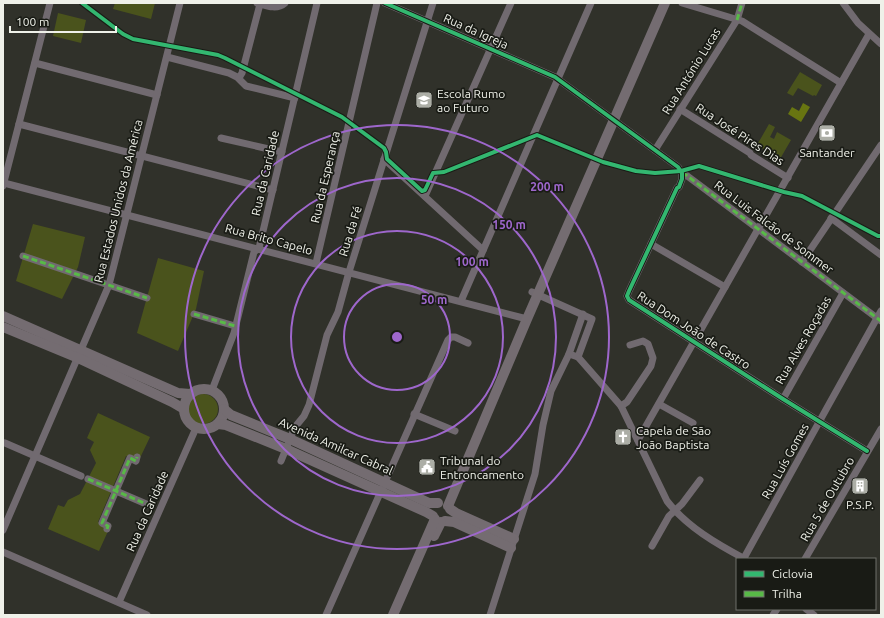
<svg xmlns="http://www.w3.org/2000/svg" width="884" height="618" viewBox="0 0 884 618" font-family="Ubuntu,sans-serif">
  <rect width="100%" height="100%" fill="#30312a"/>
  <g fill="#4a531c">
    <path d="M 115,3 L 155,3 L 151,19 L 113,9 Z"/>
    <path d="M 58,13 L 86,20 L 81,43 L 53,36 Z"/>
    <path d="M 800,72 L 822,85 L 816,96 L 814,95 L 813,96 L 798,88 L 793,96 L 787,93 Z"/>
    <path d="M 769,124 L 775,127 L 770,137 L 774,139 L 777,132 L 791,140 L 780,159 L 757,145 Z"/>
    <path d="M 33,224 L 85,237 L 78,267 L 62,299 L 16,281 Z"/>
    <path d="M 158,258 L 204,271 L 196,309 L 178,351 L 137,333 Z"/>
    <circle cx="203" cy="409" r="15"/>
    <path d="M 98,413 L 150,437 L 140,458 L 134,456 L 132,458 L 126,456 L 98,522 L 103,524 L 109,529 L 99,551 L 48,529 L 58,505 L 64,507 L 68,500 L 80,494 L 96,463 L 90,450 L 94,442 L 87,438 Z"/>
  </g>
  <path fill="#687511" d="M 803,103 L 810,107 L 801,122 L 788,114 L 792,107 L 799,111 Z"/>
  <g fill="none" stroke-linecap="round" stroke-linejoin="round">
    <g stroke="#716a70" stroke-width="7">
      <path d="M 257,3 C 267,6 277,10 285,3"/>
      <path d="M 385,3 L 555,77 L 678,167 L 682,173 L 686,175 L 881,321"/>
      <path d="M 682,3 L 742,21 L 841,83"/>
      <path d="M 843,3 L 858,23 L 881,44"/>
      <path d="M 167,57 L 229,73 L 237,77 L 246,86 L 295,98"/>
      <path d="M 35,63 L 157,95"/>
      <path d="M 239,78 L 242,73 L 260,4"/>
      <path d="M 680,109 L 750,153 L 751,155 L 788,178"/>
      <path d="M 19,124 L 273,190"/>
      <path d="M 221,138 L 282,152"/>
      <path d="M 655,150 L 737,20 L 742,3"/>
      <path d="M 384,159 L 483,250"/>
      <path d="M 682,173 L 682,179 L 679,187 L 677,188 L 629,291 L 627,296 L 629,300 L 783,399 L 867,451"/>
      <path d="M 4,183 L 527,319"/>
      <path d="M 3,186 L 50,3"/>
      <path d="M 425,196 L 511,3"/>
      <path d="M 831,218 L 881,255"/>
      <path d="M 651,244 L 725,287"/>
      <path d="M 23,256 L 147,298"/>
      <path d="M 802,262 L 881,145"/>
      <path d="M 316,263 L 377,3"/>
      <path d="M 532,292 L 592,319 L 578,357"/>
      <path d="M 461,301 L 591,3"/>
      <path d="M 194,314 L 235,326"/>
      <path d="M 583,314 L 569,354 L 578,357 L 621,406 L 667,501 C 687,527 717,544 745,559"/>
      <path d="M 212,390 L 234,333 L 254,252 L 259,248 L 317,3"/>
      <path d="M 783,399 L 843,293"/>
      <path d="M 659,404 L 693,423"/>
      <path d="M 621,406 L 627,402 L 651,366 L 653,358 L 648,344 L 643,341 L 630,345"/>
      <path d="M 414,414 L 455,431"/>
      <path d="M 638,440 L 869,34"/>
      <path d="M 5,443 L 81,476"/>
      <path d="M 281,461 L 295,427 L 304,416 L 309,405 L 327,335 L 338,312 L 349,272 L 433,3"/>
      <path d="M 88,479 L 151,506"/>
      <path d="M 107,529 L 108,526 L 102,523 L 130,458 L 136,461 L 137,457"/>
      <path d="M 3,530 L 109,285 L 180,3"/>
      <path d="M 652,546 L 669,516 L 682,504 L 700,480"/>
      <path d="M 3,552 L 147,615"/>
      <path d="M 744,558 C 789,476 835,393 881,311"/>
      <path d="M 805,559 L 881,429"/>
      <path d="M 119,602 L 196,428"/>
      <path d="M 806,609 L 814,615"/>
      <path d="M 326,615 L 448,340 L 451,337 L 455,337 L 468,343"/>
      <path d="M 490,615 L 535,474 L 543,425 L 551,391 L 569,354"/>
      <path d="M 773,615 L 777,609"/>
    </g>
    <g stroke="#746c71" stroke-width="10">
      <path d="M 3,316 L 178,393 L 190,394"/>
      <path d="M 3,327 L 78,358 L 172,402 L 184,409"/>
      <circle cx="204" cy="409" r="20"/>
      <path d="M 224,409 L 231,415 L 290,439 L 429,503 L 438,503"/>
      <path d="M 218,424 L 226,425 L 286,449 L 426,512 L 433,516"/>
      <path d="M 448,506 L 527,319 L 665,3"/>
      <path d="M 450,509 L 456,513 L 514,539"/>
      <path d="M 445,521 L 454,522 L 511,548"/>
      <path d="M 434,536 L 441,522"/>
      <path d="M 393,615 L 435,519"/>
    </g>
    <g stroke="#58b947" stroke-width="3" stroke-dasharray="6 3" stroke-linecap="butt">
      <path d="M 737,20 L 742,3"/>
      <path d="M 682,173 L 686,175 L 881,321"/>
      <path d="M 23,256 L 147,298"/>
      <path d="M 194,314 L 235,326"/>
      <path d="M 88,479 L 151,506"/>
      <path d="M 107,529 L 108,526 L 102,523 L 130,458 L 136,461 L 137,457"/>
    </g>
    <defs>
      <g id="cycleway">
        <path d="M 82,3 L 123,34 L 133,39 L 218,55 L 225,58 L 342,117 L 384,148 L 386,152 L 387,159 L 422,191 L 425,190 L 433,173 L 444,172 L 537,135 L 603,162 L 636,171 L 655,173 L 681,171 L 699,166 L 784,192 L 802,196 L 878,236 L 881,236"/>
        <path d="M 385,3 L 555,77 L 678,167 L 682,173 L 682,179 L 679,187 L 677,188 L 629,291 L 627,296 L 629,300 L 783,399 L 867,451"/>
      </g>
    </defs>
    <use href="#cycleway" stroke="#191b15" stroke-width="6"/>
    <use href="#cycleway" stroke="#33b770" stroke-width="4"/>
  </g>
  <g fill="none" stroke="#9e67cc" stroke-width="2">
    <circle cx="397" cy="337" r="53"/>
    <circle cx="397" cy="337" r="106"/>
    <circle cx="397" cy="337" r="159"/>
    <circle cx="397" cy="337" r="212"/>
  </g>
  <defs>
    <symbol id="school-square" viewBox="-11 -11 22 22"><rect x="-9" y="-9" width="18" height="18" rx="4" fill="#acaea6" stroke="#191b15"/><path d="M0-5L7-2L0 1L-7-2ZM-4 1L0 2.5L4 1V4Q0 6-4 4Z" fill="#fff"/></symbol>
    <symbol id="bank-square" viewBox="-11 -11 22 22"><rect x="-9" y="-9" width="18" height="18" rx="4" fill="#acaea6" stroke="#191b15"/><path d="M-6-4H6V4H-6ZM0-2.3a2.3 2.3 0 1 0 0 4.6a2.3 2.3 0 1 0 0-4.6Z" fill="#fff"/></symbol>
    <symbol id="church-square" viewBox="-11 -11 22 22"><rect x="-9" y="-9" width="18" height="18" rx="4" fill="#acaea6" stroke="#191b15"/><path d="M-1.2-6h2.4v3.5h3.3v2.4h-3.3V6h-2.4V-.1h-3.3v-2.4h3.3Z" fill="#fff"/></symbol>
    <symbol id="civic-square" viewBox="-11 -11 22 22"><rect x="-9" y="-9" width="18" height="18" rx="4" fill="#acaea6" stroke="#191b15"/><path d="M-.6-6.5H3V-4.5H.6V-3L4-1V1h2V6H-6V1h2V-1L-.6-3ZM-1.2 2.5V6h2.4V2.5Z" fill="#fff"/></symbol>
    <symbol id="building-square" viewBox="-11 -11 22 22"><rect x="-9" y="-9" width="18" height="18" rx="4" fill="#acaea6" stroke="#191b15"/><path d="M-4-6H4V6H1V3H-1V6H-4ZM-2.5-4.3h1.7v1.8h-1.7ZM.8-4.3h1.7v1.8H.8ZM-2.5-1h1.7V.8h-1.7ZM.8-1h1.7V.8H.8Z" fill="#fff"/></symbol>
  </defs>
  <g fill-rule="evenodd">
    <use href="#school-square" x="414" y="90" width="20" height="20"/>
    <use href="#bank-square" x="817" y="123" width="20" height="20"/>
    <use href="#church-square" x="613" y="427" width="20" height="20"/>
    <use href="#civic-square" x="417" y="457" width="20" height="20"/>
    <use href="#building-square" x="850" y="476" width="20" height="20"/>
  </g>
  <g text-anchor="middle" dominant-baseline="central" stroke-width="3.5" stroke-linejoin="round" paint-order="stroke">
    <g font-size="12" fill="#eff1e9" stroke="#191b15">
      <text transform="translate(476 31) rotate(24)">Rua da Igreja</text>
      <text transform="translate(691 71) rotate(-58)">Rua António Lucas</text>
      <text transform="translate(740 134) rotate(33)">Rua José Pires Dias</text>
      <text transform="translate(265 173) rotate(-77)">Rua da Caridade</text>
      <text transform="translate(325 177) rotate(-77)">Rua da Esperança</text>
      <text transform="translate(118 201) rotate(-76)">Rua Estados Unidos da América</text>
      <text transform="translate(774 227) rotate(37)">Rua Luis Falcão de Sommer</text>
      <text transform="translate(350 231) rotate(-73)">Rua da Fé</text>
      <text transform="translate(269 239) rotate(15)">Rua Brito Capelo</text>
      <text transform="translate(694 330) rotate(33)">Rua Dom João de Castro</text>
      <text transform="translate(803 340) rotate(-60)">Rua Alves Roçadas</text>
      <text transform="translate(336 446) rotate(24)">Avenida Amilcar Cabral</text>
      <text transform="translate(785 461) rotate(-61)">Rua Luís Gomes</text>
      <text transform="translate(827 499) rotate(-60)">Rua 5 de Outubro</text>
      <text transform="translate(147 511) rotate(-66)">Rua da Caridade</text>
    </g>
    <g font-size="12" fill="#eff1e9" stroke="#191b15" text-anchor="start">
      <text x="437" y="93">Escola Rumo<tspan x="437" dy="14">ao Futuro</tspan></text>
      <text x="827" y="152" text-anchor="middle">Santander</text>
      <text x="636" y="430">Capela de São<tspan x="636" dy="14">João Baptista</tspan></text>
      <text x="440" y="460">Tribunal do<tspan x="440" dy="14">Entroncamento</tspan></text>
      <text x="860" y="504" text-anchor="middle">P.S.P.</text>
    </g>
  </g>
  <circle cx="397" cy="337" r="6" fill="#9e67cc" stroke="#191b15" stroke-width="2"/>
  <g font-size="12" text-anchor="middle" font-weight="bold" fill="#9e67cc" stroke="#191b15" stroke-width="3.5" stroke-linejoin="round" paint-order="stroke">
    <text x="547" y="191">200 m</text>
    <text x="509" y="229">150 m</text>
    <text x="472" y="266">100 m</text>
    <text x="434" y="304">50 m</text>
  </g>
  <rect width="884" height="618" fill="none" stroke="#eff1e9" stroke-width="8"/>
  <rect x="736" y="558" width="140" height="52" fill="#191b15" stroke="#6f716a"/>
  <rect x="744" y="571" width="20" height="6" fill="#33b770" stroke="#6f716a"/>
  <text x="772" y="578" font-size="12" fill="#eff1e9">Ciclovia</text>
  <rect x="744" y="591" width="20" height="6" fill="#58b947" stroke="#6f716a"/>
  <text x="772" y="598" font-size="12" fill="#eff1e9">Trilha</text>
  <path d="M10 26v6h106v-6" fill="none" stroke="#eff1e9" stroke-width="2"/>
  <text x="16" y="26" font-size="12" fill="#eff1e9" stroke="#191b15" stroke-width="3" paint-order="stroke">100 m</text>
</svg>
